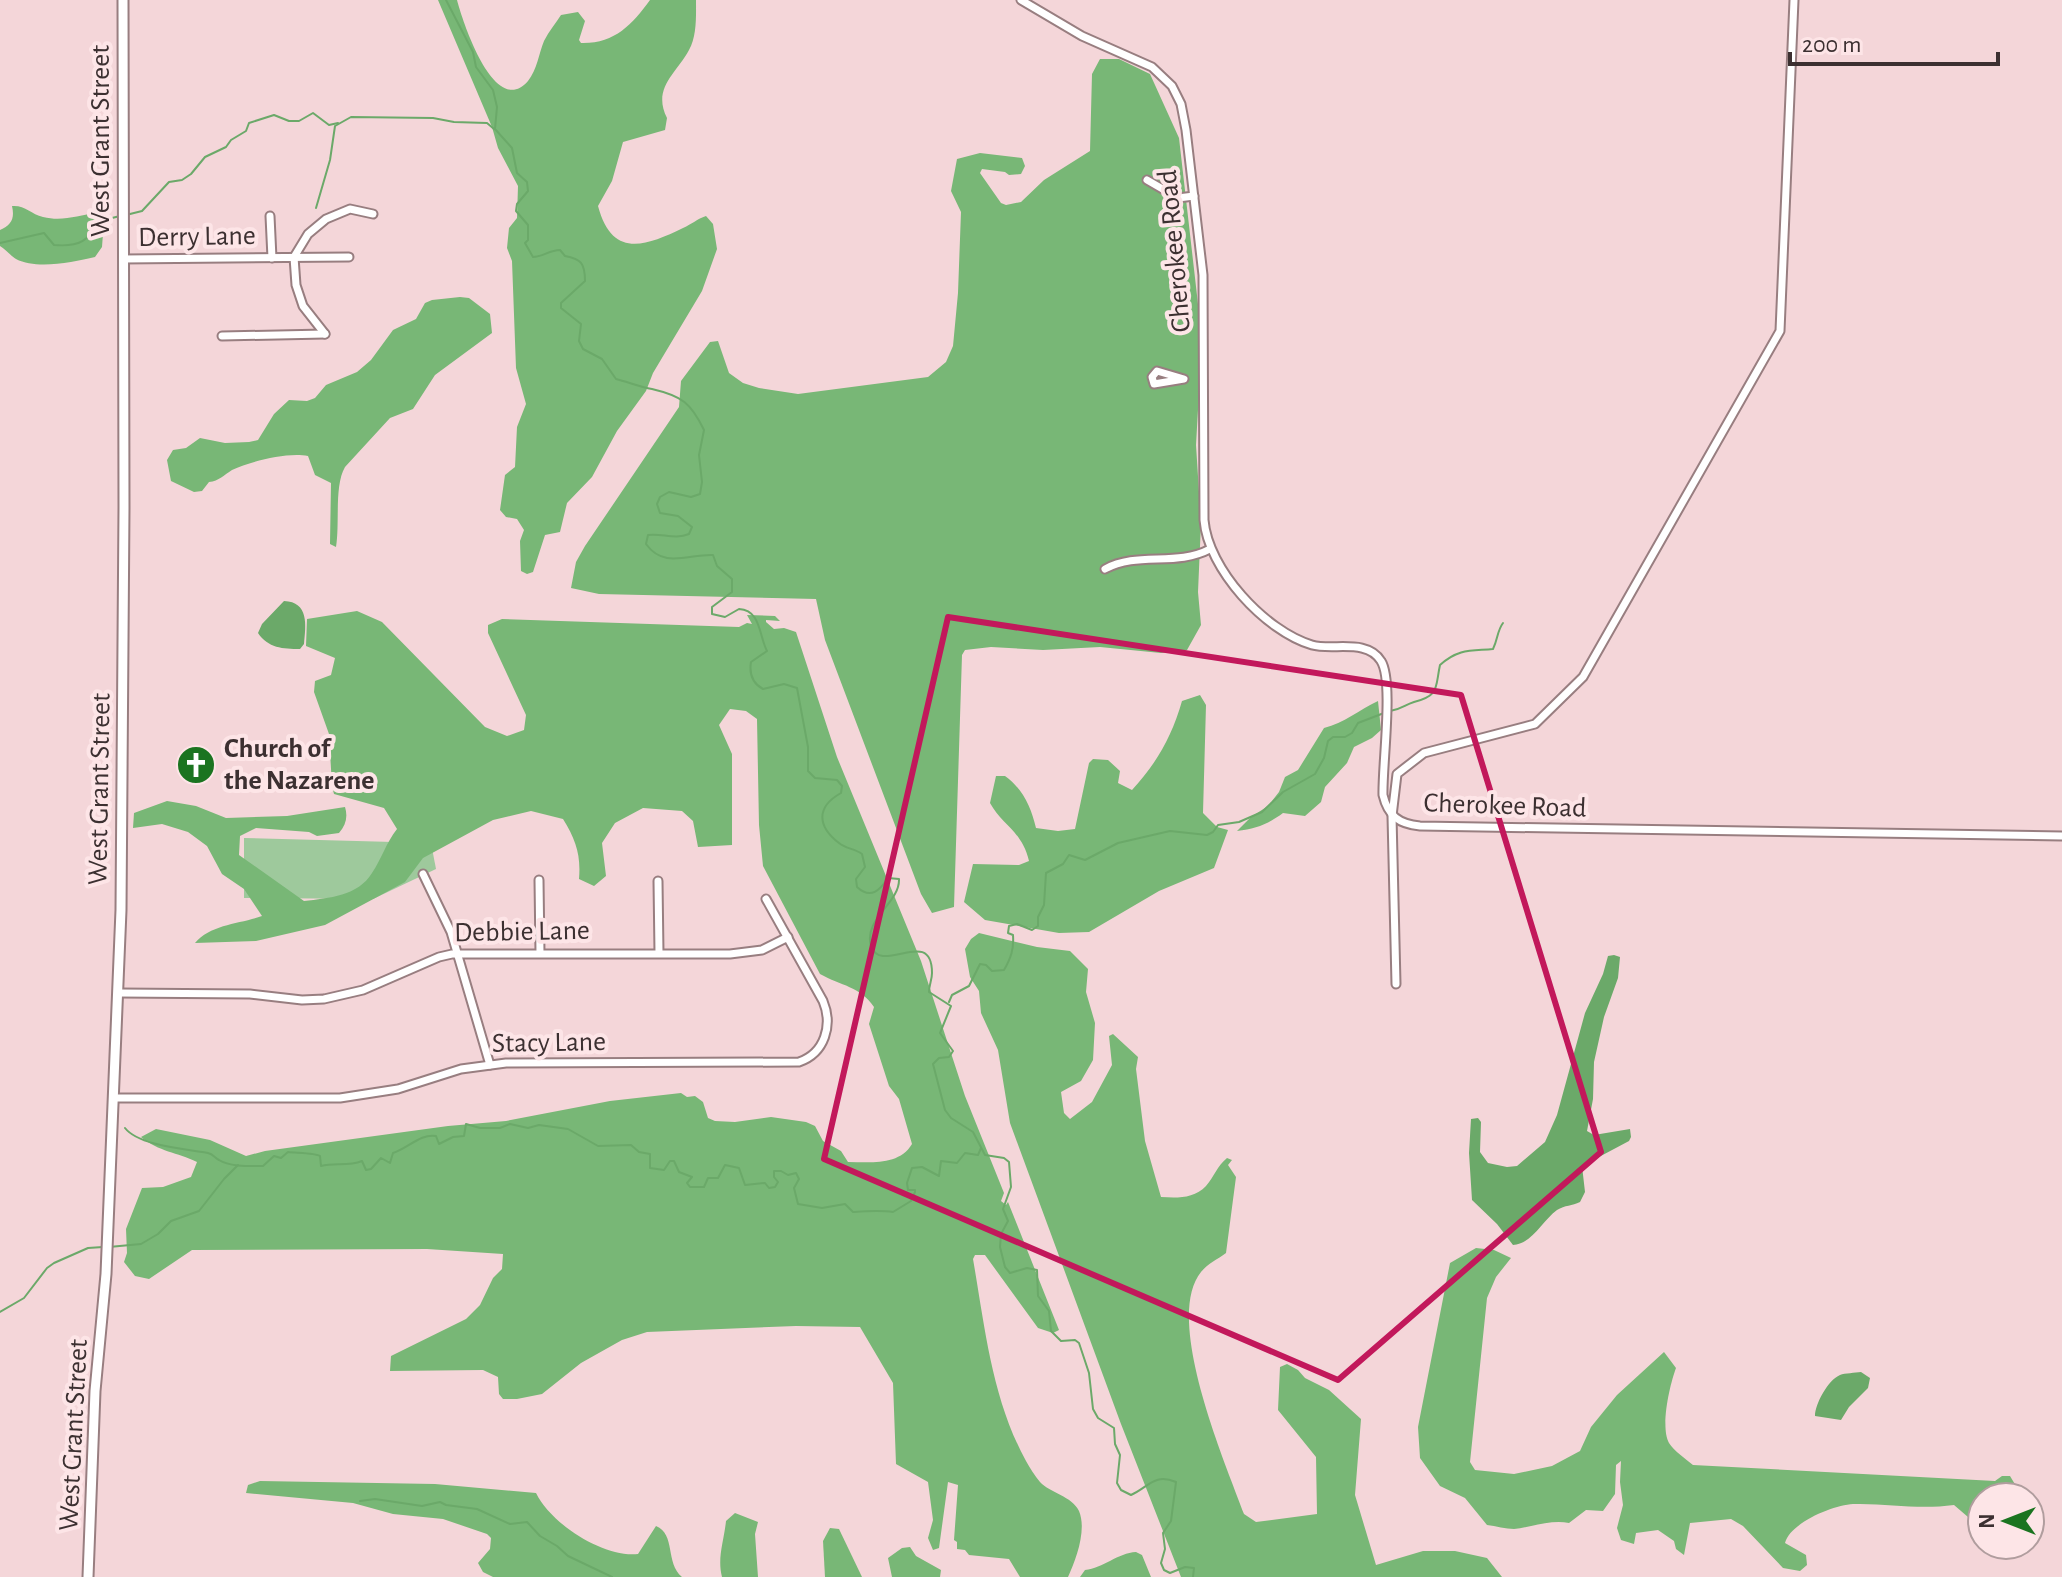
<svg xmlns="http://www.w3.org/2000/svg" width="2062" height="1577" viewBox="0 0 2062 1577" font-family="'Alegreya Sans',sans-serif">
  <rect width="100%" height="100%" fill="#f4d6d9"/>
  <path fill="#9ec99c" d="M 244,838 L 431,843 L 436,869 L 373,899 L 244,898 Z"/>
  <g fill="#78b776">
    <path d="M 438,0 L 457,0 C 463,23 495,119 528,81 C 537,70 539,53 544,41 C 549,31 556,23 561,15 L 578,12 L 585,21 L 579,40 L 581,43 C 614,44 632,25 650,0 L 696,0 C 696,16 697,36 689,50 C 676,74 652,88 667,118 L 665,130 L 623,142 L 612,181 L 598,206 C 612,258 644,247 683,228 C 692,224 697,219 706,216 L 713,224 L 717,249 L 702,291 L 653,373 L 646,391 L 617,431 L 592,477 L 567,503 L 560,532 L 545,535 L 533,572 L 527,574 L 521,571 L 520,541 L 524,530 L 517,519 L 506,517 L 500,510 L 505,475 L 515,467 L 517,427 L 526,404 L 516,368 L 512,261 L 507,248 L 509,228 L 517,218 L 518,186 L 498,148 L 492,127 Z"/>
    <path d="M 1100,59 L 1119,59 L 1150,74 L 1179,138 L 1202,339 L 1196,445 L 1201,523 L 1198,592 L 1201,625 L 1187,650 L 1161,653 L 1100,647 L 1043,650 L 991,647 L 965,650 L 962,655 L 954,907 L 932,913 L 921,894 L 825,640 L 816,599 L 599,594 L 571,588 L 576,562 L 585,546 L 679,407 L 681,381 L 710,342 L 718,341 L 729,373 L 743,383 L 759,388 L 798,394 L 928,377 L 946,362 L 953,346 L 958,293 L 961,212 L 951,191 L 957,159 L 980,153 L 1022,158 L 1025,166 L 1021,174 L 1009,175 L 1005,172 L 982,169 L 980,173 L 1001,203 L 1006,205 L 1021,202 L 1044,180 L 1090,151 L 1092,74 Z"/>
    <path d="M 12,206 C 25,205 31,214 43,217 C 63,222 78,215 97,213 L 104,220 L 102,247 L 95,257 C 73,262 37,270 16,259 C 11,256 5,249 0,246 L 0,230 C 11,225 15,219 12,206 Z"/>
    <path d="M 460,297 L 469,298 L 490,314 L 492,333 L 435,375 L 413,409 L 390,418 L 345,467 C 334,486 340,523 336,547 L 330,544 L 331,483 L 315,475 L 308,456 C 287,452 252,461 232,470 C 224,475 219,481 209,482 L 202,491 L 194,492 L 171,481 L 167,460 L 173,450 L 186,448 L 200,438 L 225,443 L 249,442 L 258,440 L 274,414 L 289,400 L 307,401 L 315,398 L 326,385 L 357,372 L 371,360 L 393,330 L 416,319 L 425,303 L 432,300 Z"/>
    <path d="M 357,611 L 382,622 L 485,727 L 507,736 L 524,730 L 526,715 L 488,633 L 488,625 L 502,619 L 739,627 L 747,623 L 752,624 L 747,615 L 775,616 L 780,621 L 766,620 L 766,622 L 774,629 L 784,628 L 796,632 L 837,757 L 921,961 L 965,1096 L 1004,1193 L 1001,1201 L 1006,1205 L 1008,1202 L 1059,1330 L 1053,1333 L 1038,1328 L 985,1255 L 975,1255 L 973,1259 C 985,1328 992,1399 1026,1461 C 1030,1468 1035,1476 1040,1482 C 1050,1493 1072,1496 1079,1511 C 1087,1530 1076,1560 1068,1577 L 1020,1577 L 1009,1559 L 969,1555 L 965,1550 L 957,1549 L 957,1542 L 954,1540 L 958,1485 L 948,1482 L 939,1548 L 933,1550 L 928,1538 L 933,1520 L 928,1482 L 896,1464 L 893,1383 L 860,1327 L 796,1326 L 647,1332 L 622,1340 L 581,1363 L 542,1394 L 517,1399 L 503,1399 L 499,1394 L 498,1377 L 483,1370 L 390,1371 L 391,1356 L 466,1319 L 480,1305 L 493,1278 L 502,1269 L 503,1254 L 427,1249 L 192,1250 L 149,1279 L 135,1276 L 124,1262 L 127,1253 L 126,1229 L 142,1188 L 163,1187 L 191,1177 L 197,1162 C 177,1152 159,1152 141,1137 L 156,1129 L 210,1140 L 246,1156 L 265,1151 L 448,1126 L 506,1121 L 610,1101 L 681,1093 L 687,1097 L 695,1096 L 703,1102 L 708,1118 L 715,1121 L 735,1122 L 771,1117 L 806,1122 L 815,1126 L 823,1141 L 841,1151 L 848,1162 C 870,1162 899,1166 912,1144 L 899,1099 L 889,1086 L 869,1024 L 874,1007 C 860,986 841,986 820,974 L 763,866 L 759,825 L 757,719 L 746,711 L 730,709 L 719,725 L 732,754 L 732,845 L 698,847 L 693,821 L 682,811 L 643,808 L 615,823 L 602,843 L 606,876 L 594,886 L 579,879 C 581,855 576,840 563,819 L 531,811 L 493,820 L 423,858 L 405,882 L 325,925 L 256,941 L 195,943 C 211,924 240,924 262,916 L 244,889 L 222,874 L 207,846 L 188,832 L 162,824 L 133,828 L 134,813 L 167,801 L 196,806 L 226,818 L 287,816 L 345,807 C 348,817 346,825 339,833 L 317,836 L 309,832 L 256,828 L 240,836 L 239,855 L 304,901 C 329,898 358,896 372,873 C 382,858 386,843 397,829 L 384,808 L 334,794 L 332,786 L 329,734 L 314,692 L 315,681 L 331,675 L 335,658 L 306,646 L 307,619 Z"/>
    <path d="M 1200,695 L 1206,705 L 1203,813 L 1217,827 L 1228,830 L 1214,868 L 1159,891 L 1089,932 L 1059,933 L 985,920 L 964,902 L 973,864 L 1019,865 L 1029,861 C 1022,831 1002,825 990,803 L 996,776 L 1005,776 C 1023,789 1031,807 1036,828 L 1058,831 L 1075,829 L 1089,763 L 1093,759 L 1108,760 L 1120,771 L 1118,783 L 1132,790 C 1157,763 1172,736 1182,701 Z"/>
    <path d="M 1378,701 L 1381,730 L 1372,738 L 1354,747 L 1347,763 L 1325,787 L 1321,802 L 1305,816 L 1283,813 C 1268,824 1256,829 1237,831 L 1251,817 L 1268,806 L 1279,792 L 1285,777 L 1298,770 L 1324,728 C 1344,723 1359,710 1378,701 Z"/>
    <path d="M 979,933 L 1037,947 L 1070,951 L 1088,969 L 1086,992 L 1095,1023 L 1093,1060 L 1081,1081 L 1061,1092 L 1064,1113 L 1070,1119 L 1092,1102 L 1112,1065 L 1109,1036 L 1113,1034 L 1138,1057 L 1136,1069 L 1145,1141 L 1161,1197 C 1176,1198 1194,1199 1206,1186 C 1214,1177 1217,1166 1227,1158 L 1232,1160 L 1228,1165 L 1236,1177 L 1226,1253 C 1218,1259 1207,1264 1201,1272 C 1163,1319 1225,1462 1244,1514 L 1256,1522 L 1317,1514 L 1316,1457 L 1278,1410 L 1280,1367 L 1287,1364 L 1298,1370 L 1305,1378 L 1329,1390 L 1361,1419 L 1355,1495 L 1376,1565 L 1423,1551 L 1455,1551 L 1487,1558 L 1502,1577 L 1181,1577 L 1121,1424 L 1010,1123 L 998,1050 L 981,1013 L 979,991 L 970,977 L 965,949 L 971,939 Z"/>
    <path d="M 1476,1248 L 1494,1250 L 1511,1258 L 1496,1277 L 1487,1298 L 1470,1462 L 1475,1470 L 1514,1474 L 1552,1466 L 1580,1451 L 1591,1427 L 1617,1395 L 1664,1352 L 1676,1368 C 1670,1384 1660,1427 1669,1443 C 1674,1451 1686,1459 1693,1465 L 1995,1481 L 2002,1476 L 2010,1476 L 2016,1486 L 2019,1484 L 2014,1497 L 1982,1497 L 1982,1529 L 1954,1505 C 1917,1510 1888,1503 1853,1504 C 1833,1505 1790,1523 1785,1543 L 1806,1555 L 1807,1565 L 1800,1571 L 1783,1568 L 1743,1526 L 1731,1519 L 1690,1523 L 1684,1555 L 1676,1549 L 1674,1541 L 1658,1530 L 1636,1533 L 1634,1544 L 1621,1540 L 1617,1528 L 1623,1505 L 1620,1482 L 1621,1461 L 1616,1465 L 1615,1494 L 1603,1511 L 1586,1510 L 1569,1523 C 1552,1519 1532,1527 1514,1529 C 1506,1529 1496,1526 1487,1525 L 1465,1498 L 1440,1486 L 1420,1458 L 1418,1427 L 1450,1263 Z"/>
    <path d="M 260,1481 L 435,1484 L 536,1493 C 551,1524 604,1558 638,1554 L 656,1526 C 676,1534 665,1563 682,1577 L 493,1577 L 483,1572 L 478,1563 L 490,1549 L 491,1538 L 487,1534 L 443,1519 L 393,1514 L 353,1503 L 246,1493 L 248,1485 Z"/>
    <path d="M 735,1513 L 758,1522 L 755,1534 L 758,1577 L 722,1577 C 717,1558 724,1541 726,1521 Z"/>
    <path d="M 830,1528 L 839,1529 L 862,1577 L 825,1577 L 823,1541 Z"/>
    <path d="M 910,1547 L 916,1556 L 941,1570 L 940,1577 L 892,1577 L 888,1558 L 902,1548 Z"/>
    <path d="M 1136,1552 L 1142,1555 L 1151,1577 L 1080,1577 L 1085,1570 C 1103,1568 1118,1553 1136,1552 Z"/>
  </g>
  <g fill="#6ba969">
    <path d="M 284,601 C 309,602 306,625 304,644 L 300,649 C 283,649 268,648 258,633 L 262,624 Z"/>
    <path d="M 1614,955 L 1620,957 L 1618,978 L 1604,1017 L 1594,1062 L 1593,1099 L 1587,1131 L 1594,1135 L 1630,1129 L 1631,1137 L 1629,1141 L 1582,1166 L 1585,1192 L 1580,1202 C 1572,1206 1565,1205 1557,1210 C 1542,1221 1532,1244 1513,1245 L 1497,1224 L 1472,1200 L 1469,1153 L 1471,1119 L 1478,1118 L 1481,1122 L 1480,1152 L 1488,1163 L 1507,1167 L 1517,1166 L 1545,1142 L 1557,1115 L 1585,1013 L 1603,974 L 1608,956 Z"/>
    <path d="M 1861,1372 L 1870,1378 L 1868,1388 L 1849,1407 L 1841,1420 L 1815,1416 C 1815,1404 1828,1380 1840,1375 C 1845,1373 1855,1373 1861,1372 Z"/>
  </g>
  <g fill="none" stroke-linecap="round" stroke-linejoin="round">
    <g stroke="#6ba969" stroke-width="2">
      <path d="M 446,0 L 473,52 L 476,67 L 493,90 L 497,107 L 495,129 L 512,148 L 517,173 L 527,182 L 528,191 L 517,204 L 516,211 L 528,225 L 528,240 L 525,243 L 533,257 C 543,257 549,250 560,250 L 565,256 C 581,259 585,263 585,281 L 561,303 L 561,308 L 581,324 L 579,341 L 583,349 L 602,359 L 616,379 C 628,382 640,387 652,389 C 682,396 691,403 704,430 L 699,455 L 702,482 L 700,494 L 691,497 L 669,492 L 660,497 L 657,504 L 660,513 L 678,516 L 692,527 L 689,534 C 675,540 662,533 648,535 L 646,544 C 664,569 688,554 713,555 L 717,566 L 732,579 L 732,592 L 712,607 L 712,614 L 725,617 L 739,609 C 761,610 759,636 767,651 L 751,662 C 749,674 752,683 763,689 L 784,684 L 797,688 L 808,747 L 808,771 L 815,778 L 837,780 L 842,786 L 841,793 C 816,807 817,826 839,843 C 846,849 854,848 862,854 L 865,867 L 856,879 L 857,887 C 871,900 880,890 888,878 L 899,879 C 900,903 863,919 871,946 C 881,976 932,925 932,973 C 932,980 929,985 929,992 L 951,1006 L 940,1033 L 953,1051 L 949,1057 L 939,1058 L 933,1064 L 945,1110 L 951,1118 L 973,1132 L 985,1155 L 1004,1158 L 1009,1162 L 1011,1187 L 1003,1209 L 1008,1221 L 1001,1234 L 1000,1247 L 1005,1267 L 1010,1273 L 1027,1268 L 1037,1270 L 1038,1296 L 1049,1311 L 1051,1331 L 1061,1341 L 1075,1340 L 1079,1343 L 1089,1373 L 1093,1409 L 1098,1418 L 1114,1428 L 1115,1444 L 1120,1455 L 1117,1483 L 1121,1490 L 1131,1495 C 1149,1487 1154,1473 1176,1482 L 1171,1521 L 1163,1533 L 1165,1549 L 1161,1563 L 1164,1570 L 1170,1573 L 1185,1567 L 1194,1568 L 1193,1577"/>
      <path d="M 316,208 L 330,160 L 335,126 L 351,117 L 433,118 L 454,122 L 487,123 L 494,129"/>
      <path d="M 126,215 L 142,211 L 169,182 L 182,180 L 191,174 L 205,157 L 226,147 L 231,140 L 246,131 L 249,123 L 274,115 L 289,121 L 299,121 L 313,113 L 329,125 L 338,123"/>
      <path d="M 0,243 L 44,233 L 54,245 C 77,247 93,242 95,217 L 98,216 L 104,220 L 120,216"/>
      <path d="M 1390,711 C 1403,709 1404,705 1414,702 C 1440,695 1435,688 1440,665 C 1459,648 1472,651 1493,649 C 1498,639 1497,631 1503,623"/>
      <path d="M 949,1002 L 952,995 L 969,986 L 980,964 L 986,965 L 992,971 L 1004,970 C 1011,958 1014,949 1013,935 L 1008,933 L 1009,926 L 1017,924 L 1032,930 L 1038,926 L 1038,917 L 1044,905 L 1046,873 L 1063,864 L 1069,855 L 1085,860 L 1118,843 L 1170,831 L 1207,835 L 1213,832 L 1218,825 L 1239,822 L 1262,812 L 1283,792 L 1315,774 L 1324,758 L 1328,741 L 1333,737 L 1345,737 L 1352,733 L 1358,723 L 1384,713"/>
      <path d="M 125,1128 C 139,1146 186,1149 208,1153 C 213,1154 215,1158 219,1160 C 230,1167 250,1166 263,1166 L 274,1156 L 281,1158 L 288,1152 C 296,1153 316,1153 320,1156 L 321,1166 C 335,1162 347,1167 362,1161 L 366,1170 L 371,1169 L 381,1158 L 390,1163 L 393,1153 C 407,1149 421,1133 436,1136 L 439,1144 L 453,1137 L 464,1136 L 466,1124 L 480,1128 L 500,1128 L 510,1124 L 528,1128 L 539,1125 L 568,1129 L 598,1146 L 631,1145 L 639,1152 L 650,1154 L 650,1168 L 664,1170 L 670,1161 L 674,1161 L 679,1172 L 692,1177 L 687,1183 L 690,1187 L 704,1187 L 708,1178 L 718,1178 L 725,1165 L 739,1168 L 745,1185 L 765,1183 L 769,1188 L 775,1187 L 778,1182 L 774,1177 L 774,1171 L 781,1171 L 788,1175 L 796,1173 L 799,1179 L 794,1188 L 798,1204 L 822,1208 L 845,1204 L 853,1212 C 867,1211 880,1210 893,1212 L 911,1201 L 915,1192 L 915,1190 L 908,1190 L 907,1183 L 912,1168 L 922,1167 L 939,1176 L 941,1161 L 957,1163 L 965,1153 L 978,1155 L 981,1148"/>
      <path d="M 109,1247 L 141,1244 L 158,1234 L 171,1221 L 199,1211 L 224,1179 L 238,1165"/>
      <path d="M 0,1312 L 24,1298 L 47,1268 L 54,1263 L 88,1248 L 103,1247"/>
      <path d="M 360,1501 L 375,1499 L 422,1506 L 440,1502 L 446,1505 L 477,1509 L 510,1524 L 527,1522 L 540,1536 L 557,1546 L 568,1556 L 612,1577"/>
    </g>
    <defs>
      <g id="minor">
        <path d="M 1021,0 L 1082,36 L 1152,67 L 1172,86 L 1181,104 L 1186,130 L 1203,275 L 1204,520 C 1208,569 1265,631 1312,645 C 1333,651 1367,638 1381,661 C 1394,681 1382,766 1383,795 C 1388,816 1399,824 1420,826 L 2062,836"/>
        <path d="M 1147,180 L 1178,198 L 1194,196"/>
        <path d="M 270,216 L 272,258"/>
        <path d="M 123,259 L 349,257"/>
        <path d="M 325,334 L 303,306 L 296,285 L 294,257 L 308,234 L 326,219 L 350,209 L 373,214"/>
        <path d="M 222,336 L 325,334"/>
        <path d="M 1157,371 L 1184,379 L 1154,384 L 1152,377 Z"/>
        <path d="M 1105,569 C 1138,551 1176,567 1210,549"/>
        <path d="M 423,874 L 451,932 L 490,1065"/>
        <path d="M 539,880 L 540,953"/>
        <path d="M 658,881 L 659,953"/>
        <path d="M 1396,984 L 1392,816 L 1397,774 L 1424,753 L 1535,724 L 1583,677 L 1780,331 L 1794,0"/>
        <path d="M 119,993 L 250,994 L 302,1000 L 324,999 L 363,990 L 439,957 L 452,954 L 730,954 L 762,950 L 788,937"/>
        <path d="M 113,1098 L 340,1098 L 398,1089 L 461,1069 L 506,1063 L 799,1062 C 825,1053 833,1025 823,1001 L 766,899"/>
      </g>
      <path id="secondary" d="M 88,1577 L 95,1391 L 106,1274 L 121,910 L 124,508 L 123,0"/>
    </defs>
    <use href="#minor" stroke="#987e80" stroke-width="11"/>
    <use href="#secondary" stroke="#987e80" stroke-width="13"/>
    <use href="#minor" stroke="#fff" stroke-width="7"/>
    <use href="#secondary" stroke="#fff" stroke-width="9"/>
  </g>
  <path fill="none" stroke="#c2185b" stroke-width="6" stroke-linejoin="round" d="M 948,617 L 1461,695 L 1601,1152 L 1338,1380 L 824,1159 Z"/>
  <defs>
    <symbol id="church-disc" viewBox="-11 -11 22 22"><circle r="9.5" fill="#1b7420" stroke="#fde5e7"/><path d="M-1.2-6h2.4v3.5h3.3v2.4h-3.3V6h-2.4V-.1h-3.3v-2.4h3.3Z" fill="#fff"/></symbol>
  </defs>
  <g fill-rule="evenodd">
    <use href="#church-disc" x="174" y="743" width="44" height="44"/>
  </g>
  <g text-anchor="middle" dominant-baseline="central" stroke-width="8" stroke-linejoin="round" paint-order="stroke">
    <g font-size="28" fill="#3c3031" stroke="#fde5e7">
      <text transform="translate(101 141) rotate(-90)">West Grant Street</text>
      <text transform="translate(197 237) rotate(-1)">Derry Lane</text>
      <text transform="translate(1175 251) rotate(-95)">Cherokee Road</text>
      <text transform="translate(100 789) rotate(-89)">West Grant Street</text>
      <text transform="translate(1505 806) rotate(2)">Cherokee Road</text>
      <text transform="translate(522 932) rotate(-1)">Debbie Lane</text>
      <text transform="translate(549 1043) rotate(-1)">Stacy Lane</text>
      <text transform="translate(74 1435) rotate(-87)">West Grant Street</text>
    </g>
    <g font-size="28" font-weight="bold" fill="#3c3031" stroke="#fde5e7" text-anchor="start">
      <text x="224" y="749">Church of<tspan x="224" dy="32">the Nazarene</tspan></text>
    </g>
  </g>
  <g transform="translate(2006 1521) rotate(270)"><circle r="38" fill="#fde5e7" stroke="#b09d9e" stroke-width="2"/>
  <path d="M0-6L14 30L0 20L-14 30Z" fill="#1b7420"/>
  <text y="-12" font-size="22" font-weight="bold" text-anchor="middle" fill="#3c3031">N</text>
  </g>
  <path d="M1790 52v12h208v-12" fill="none" stroke="#3c3031" stroke-width="4"/>
  <text x="1802" y="52" font-size="24" fill="#3c3031" stroke="#fde5e7" stroke-width="6" paint-order="stroke">200 m</text>
</svg>
